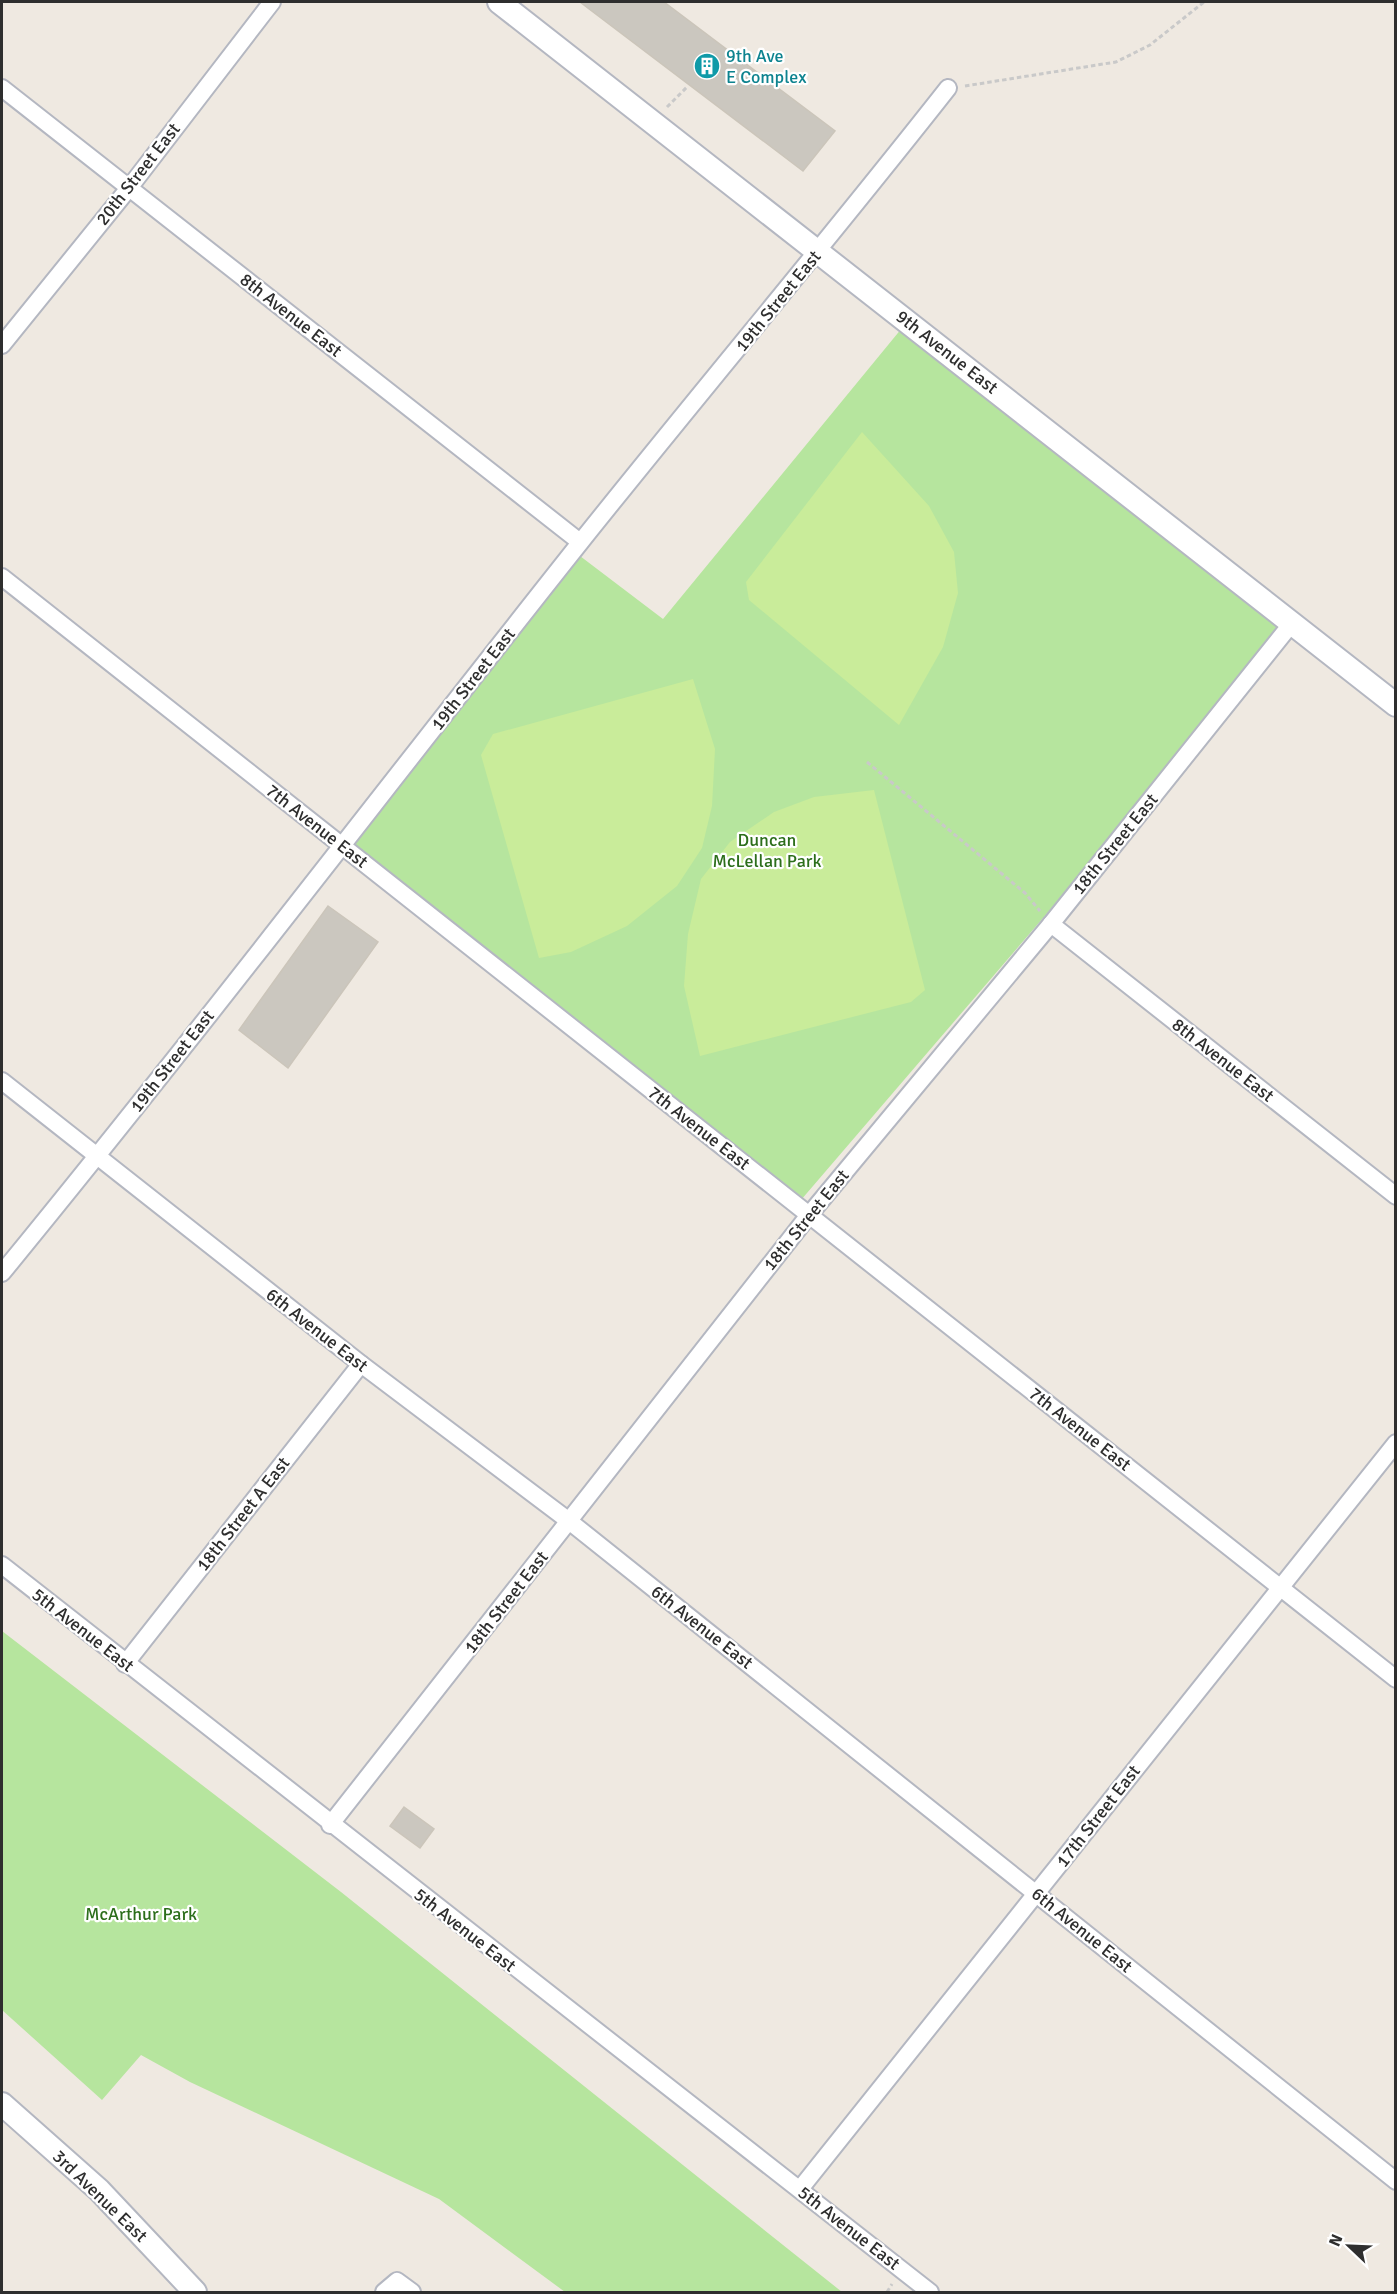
<svg xmlns="http://www.w3.org/2000/svg" width="1397" height="2294" viewBox="0 0 1397 2294" font-family="Signika,sans-serif">
  <rect width="100%" height="100%" fill="#efe9e1"/>
  <g fill="#b6e59e">
    <path d="M 902,328 L 1282,624 L 1049,911 L 801,1200 L 352,843 L 580,556 L 663,619 Z"/>
    <path d="M 2,1631 L 341,1892 L 842,2292 L 565,2292 L 439,2199 L 190,2082 L 141,2055 L 102,2100 L 2,2010 Z"/>
  </g>
  <g fill="#c9ec9a">
    <path d="M 862,432 L 929,506 L 954,552 L 958,593 L 943,647 L 899,725 L 749,600 L 746,582 Z"/>
    <path d="M 693,679 L 715,749 L 712,806 L 702,848 L 677,886 L 627,926 L 571,952 L 539,958 L 481,755 L 493,734 Z"/>
    <path d="M 874,790 L 925,990 L 911,1002 L 700,1056 L 684,986 L 688,934 L 701,879 L 730,842 L 774,812 L 814,797 Z"/>
  </g>
  <g fill="#cbc7bf" stroke="#cbc5ba" stroke-width="1.5">
    <path d="M 580,2 L 664,2 L 835,131 L 803,171 Z"/>
    <path d="M 328,906 L 378,942 L 288,1068 L 239,1030 Z"/>
    <path d="M 404,1807 L 434,1829 L 420,1848 L 390,1826 Z"/>
  </g>
  <g fill="none" stroke-linecap="round" stroke-linejoin="round">
    <defs>
      <g id="street">
        <path d="M 2,88 L 580,542"/>
        <path d="M 2,345 L 129,188 L 272,2"/>
        <path d="M 2,577 L 1396,1679"/>
        <path d="M 1051,924 L 1396,1196"/>
        <path d="M 2,1081 L 361,1364 L 569,1521 L 1396,2181"/>
        <path d="M 2,1273 C 198,1034 386,787 579,544 C 701,391 827,242 948,88"/>
        <path d="M 2,1565 L 930,2292"/>
        <path d="M 125,1664 L 361,1364"/>
        <path d="M 330,1825 L 809,1215 L 1051,924 L 1292,623"/>
        <path d="M 800,2189 L 1396,1443"/>
        <path d="M 384,2292 L 397,2281 L 412,2292"/>
      </g>
      <g id="secondary">
        <path d="M 499,2 L 1396,705"/>
        <path d="M 2,2104 L 99,2190 L 195,2292"/>
      </g>
    </defs>
    <use href="#street" stroke="#b4b7c1" stroke-width="20"/>
    <use href="#secondary" stroke="#b4b7c1" stroke-width="26"/>
    <g stroke="#c9c9c9" stroke-width="3" stroke-dasharray="4.5 3" stroke-linecap="butt">
      <path d="M 965,86 L 1116,62 L 1150,45 L 1204,2"/>
      <path d="M 667,107 L 688,86"/>
      <path d="M 867,762 L 1025,893 L 1040,911"/>
      <path d="M 887,2292 L 892,2284"/>
    </g>
    <use href="#street" stroke="#fff" stroke-width="16"/>
    <use href="#secondary" stroke="#fff" stroke-width="22"/>
  </g>
  <defs>
    <symbol id="building-disc" viewBox="-11 -11 22 22"><circle r="9.5" fill="#0f9aa8" stroke="#fff"/><path d="M-4-6H4V6H1V3H-1V6H-4ZM-2.5-4.3h1.7v1.8h-1.7ZM.8-4.3h1.7v1.8H.8ZM-2.5-1h1.7V.8h-1.7ZM.8-1h1.7V.8H.8Z" fill="#fff"/></symbol>
  </defs>
  <g fill-rule="evenodd">
    <use href="#building-disc" x="692" y="51" width="30" height="30"/>
  </g>
  <g text-anchor="middle" dominant-baseline="central" stroke-width="4.5" stroke-linejoin="round" paint-order="stroke">
    <g font-size="18" fill="#0d838f" stroke="#fff" text-anchor="start">
      <text x="726" y="56">9th Ave<tspan x="726" dy="21">E Complex</tspan></text>
    </g>
    <g font-size="18" fill="#2e2e2e" stroke="#fff">
      <text transform="translate(138 174) rotate(-52)">20th Street East</text>
      <text transform="translate(778 301) rotate(-51)">19th Street East</text>
      <text transform="translate(291 315) rotate(38)">8th Avenue East</text>
      <text transform="translate(947 352) rotate(38)">9th Avenue East</text>
      <text transform="translate(473 679) rotate(-52)">19th Street East</text>
      <text transform="translate(317 826) rotate(38)">7th Avenue East</text>
      <text transform="translate(1115 844) rotate(-51)">18th Street East</text>
      <text transform="translate(1223 1060) rotate(38)">8th Avenue East</text>
      <text transform="translate(172 1061) rotate(-52)">19th Street East</text>
      <text transform="translate(699 1128) rotate(38)">7th Avenue East</text>
      <text transform="translate(806 1220) rotate(-51)">18th Street East</text>
      <text transform="translate(317 1330) rotate(38)">6th Avenue East</text>
      <text transform="translate(1080 1429) rotate(38)">7th Avenue East</text>
      <text transform="translate(243 1514) rotate(-52)">18th Street A East</text>
      <text transform="translate(506 1602) rotate(-52)">18th Street East</text>
      <text transform="translate(702 1627) rotate(38)">6th Avenue East</text>
      <text transform="translate(83 1630) rotate(38)">5th Avenue East</text>
      <text transform="translate(1098 1816) rotate(-52)">17th Street East</text>
      <text transform="translate(465 1930) rotate(38)">5th Avenue East</text>
      <text transform="translate(1082 1930) rotate(39)">6th Avenue East</text>
      <text transform="translate(100 2196) rotate(44)">3rd Avenue East</text>
      <text transform="translate(849 2228) rotate(38)">5th Avenue East</text>
    </g>
    <g font-size="18" fill="#2c6e1b" stroke="#fff">
      <text x="767" y="840">Duncan<tspan x="767" dy="21">McLellan Park</tspan></text>
      <text x="141" y="1914">McArthur Park</text>
    </g>
  </g>
  <rect width="1397" height="2294" fill="none" stroke="#2e2e2e" stroke-width="6"/>
  <g transform="translate(1349 2246) rotate(293)" stroke="#ffffff" stroke-width="4.5" paint-order="stroke">
  <path d="M0-4.5L10 22L0 15L-10 22Z" fill="#2e2e2e"/>
  <text y="-9" font-size="16" font-weight="bold" text-anchor="middle" fill="#2e2e2e">N</text>
  </g>
</svg>
